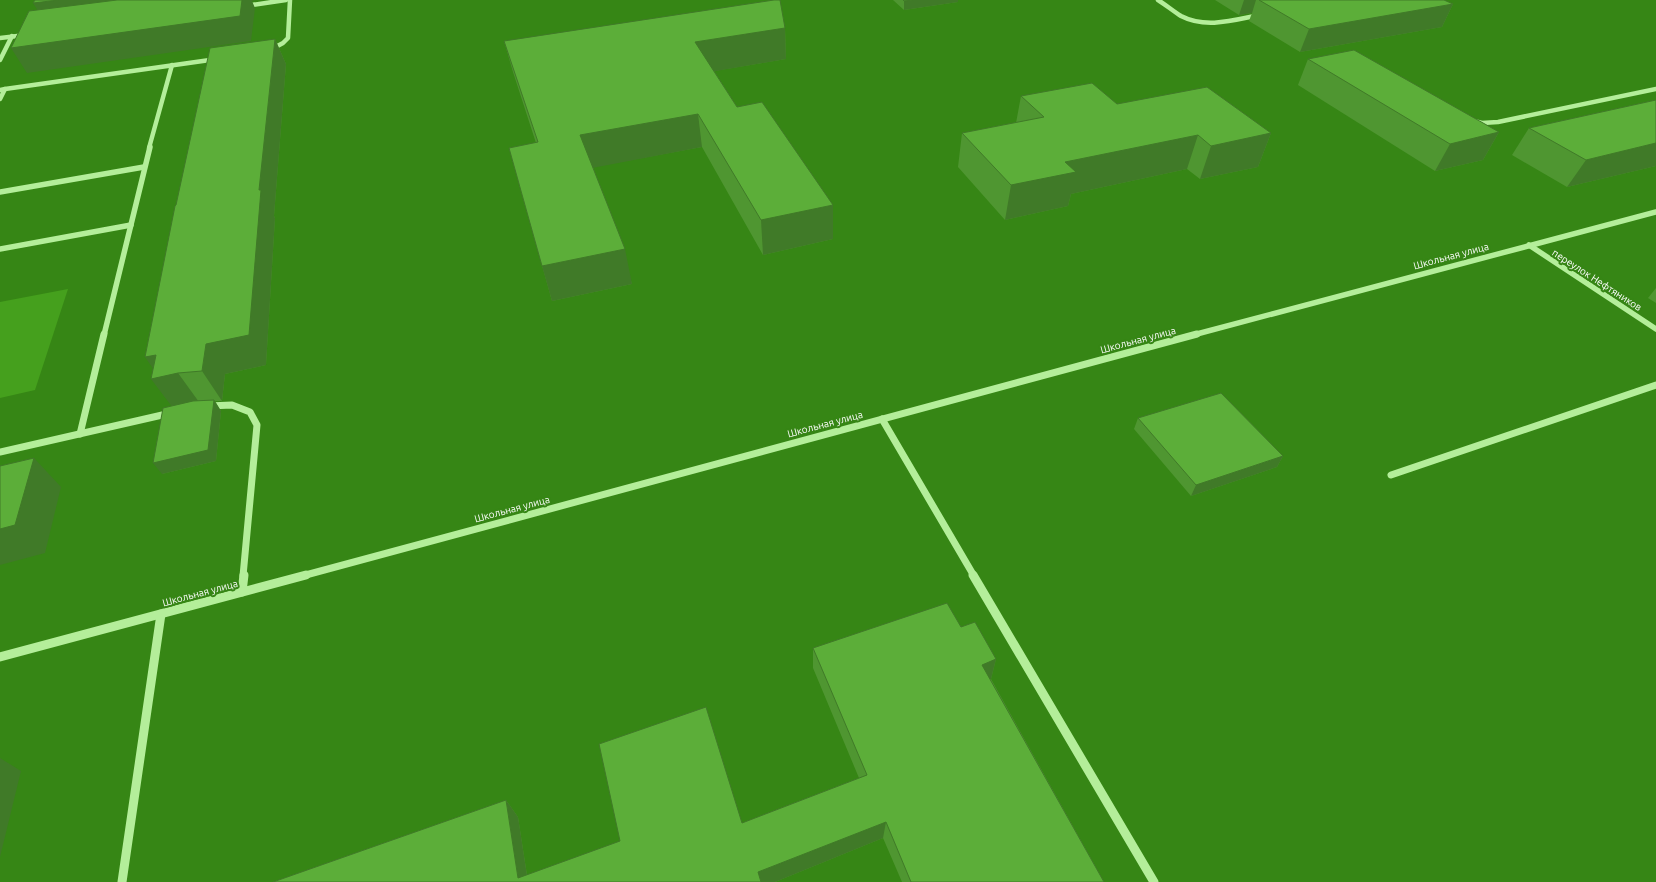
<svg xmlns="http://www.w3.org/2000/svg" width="1656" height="882" viewBox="0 0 1656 882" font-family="Ubuntu,sans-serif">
  <rect width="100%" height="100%" fill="#368615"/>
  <path fill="#45a01d" d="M 68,289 L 35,390 L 0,398 L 0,302 Z"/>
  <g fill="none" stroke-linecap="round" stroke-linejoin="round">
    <g stroke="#b4ee9a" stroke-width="4.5">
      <path d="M 1158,0 C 1166,5 1173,11 1181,16 C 1206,29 1234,20 1260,15"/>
      <path d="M 245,6 L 286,0"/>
      <path d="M 0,38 L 26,35"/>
      <path d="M 270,50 L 283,43 L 288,38 L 290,0"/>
      <path d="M 0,60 L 12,36"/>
      <path d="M 5,89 L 217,59"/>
      <path d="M 0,90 L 5,89 L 0,99"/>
      <path d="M 1474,121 L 1482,123 L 1498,122 L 1656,89"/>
      <path d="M 149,148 L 172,65"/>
    </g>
    <g stroke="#b4ee9a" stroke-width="5.5">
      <path d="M 0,192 L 144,167"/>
      <path d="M 1529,245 L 1656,329"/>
      <path d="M 0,249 L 131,225"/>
      <path d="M 104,335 L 150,147"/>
      <path d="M 1193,335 L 1656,212"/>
    </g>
    <g stroke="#b4ee9a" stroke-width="7">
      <path d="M 208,406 L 232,405 L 250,412 L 257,425 L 243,576"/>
      <path d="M 882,419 L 974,576"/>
      <path d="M 80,434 L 104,334"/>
      <path d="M 0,452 L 171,413"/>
      <path d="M 1391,475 L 1656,385"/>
      <path d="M 302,576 L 1197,334"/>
    </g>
    <g stroke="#b4ee9a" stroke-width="9">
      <path d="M 973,575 L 1154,882"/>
      <path d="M 242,592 L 244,575"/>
      <path d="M 0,657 L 306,575"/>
      <path d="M 122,882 L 161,614"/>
    </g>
  </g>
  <g fill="#4f9631">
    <path d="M 893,0 L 958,0 L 958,2 L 904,10 Z"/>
    <path d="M 1215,0 L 1444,0 L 1453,4 L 1442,27 L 1300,52 L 1249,21 L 1252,13 L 1239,15 Z"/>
    <path d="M 785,28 L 786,59 L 714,71 L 737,107 L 833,205 L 833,239 L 763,255 L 702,147 L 593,167 L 632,284 L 552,301 L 509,148 L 536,143 L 513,72 L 504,41 Z"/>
    <path d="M 275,39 L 286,64 L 274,216 L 275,218 L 266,365 L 225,374 L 222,401 L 215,401 L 221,411 L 216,461 L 162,474 L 172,406 L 153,369 L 176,205 Z"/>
    <path d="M 1308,59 L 1499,132 L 1483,160 L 1435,171 L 1298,85 Z"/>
    <path d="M 1021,96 L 1117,104 L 1271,133 L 1258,167 L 1200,179 L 1187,169 L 1071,194 L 1068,206 L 1005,220 L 958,167 L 962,133 L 1016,123 Z"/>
    <path d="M 1656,100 L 1656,166 L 1567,187 L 1512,155 L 1529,128 Z"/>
    <path d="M 1656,288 L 1656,303 L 1648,298 Z"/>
    <path d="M 1138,418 L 1283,456 L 1277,467 L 1191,496 L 1134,429 Z"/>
    <path d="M 961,627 L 996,659 L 991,679 L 1104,882 L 902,882 L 883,838 L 775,882 L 273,882 L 506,800 L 518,817 L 527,875 L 742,823 L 859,778 L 813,668 L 813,648 Z"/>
  </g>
  <g fill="#407a28">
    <path d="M 59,0 L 256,0 L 252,1 L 255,8 L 251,41 L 27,73 L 11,48 L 49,28 L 33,3 Z"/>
    <path d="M 913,0 L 958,0 L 958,2 L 904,10 L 904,1 Z"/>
    <path d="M 1244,0 L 1256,0 L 1252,13 L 1239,15 Z"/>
    <path d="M 1453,4 L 1442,27 L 1300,52 L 1309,29 Z"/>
    <path d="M 785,28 L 786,59 L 699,74 L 695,42 Z"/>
    <path d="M 275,39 L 286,64 L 274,216 L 275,218 L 266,365 L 225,374 L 222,401 L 202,371 L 206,344 L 259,190 Z"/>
    <path d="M 698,114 L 702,147 L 587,169 L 580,135 Z"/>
    <path d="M 1499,132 L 1483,160 L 1435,171 L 1450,144 Z"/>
    <path d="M 1271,133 L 1258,167 L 1200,179 L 1211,146 Z"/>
    <path d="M 1198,135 L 1187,169 L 1071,194 L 1068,206 L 1005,220 L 1011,185 L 1065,162 Z"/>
    <path d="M 1656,143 L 1656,166 L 1567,187 L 1586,160 Z"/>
    <path d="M 833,205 L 833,239 L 763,255 L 761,220 Z"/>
    <path d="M 625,249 L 632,284 L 552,301 L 542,266 Z"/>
    <path d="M 156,355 L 178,373 L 199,402 L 173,408 L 151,379 L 159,377 L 145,357 Z"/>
    <path d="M 214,400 L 221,411 L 216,461 L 162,474 L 153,463 Z"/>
    <path d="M 1283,456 L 1277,467 L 1191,496 L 1196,485 Z"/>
    <path d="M 34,458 L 61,487 L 45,553 L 0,565 L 0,529 Z"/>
    <path d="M 996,659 L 991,679 L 977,684 L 982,665 Z"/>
    <path d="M 0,758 L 21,771 L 0,857 Z"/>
    <path d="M 506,800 L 518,817 L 528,882 L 518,878 Z"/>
    <path d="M 886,822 L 883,838 L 775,882 L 760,882 L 758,872 Z"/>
  </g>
  <g fill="#5cae39" stroke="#407a28">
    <path d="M 35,0 L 59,0 L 33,3 Z"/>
    <path d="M 117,0 L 242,0 L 240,16 L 11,48 L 29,11 Z"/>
    <path d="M 774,0 L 780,0 L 785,28 L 695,42 L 737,107 L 762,102 L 833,205 L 761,220 L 698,114 L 580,135 L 625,249 L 542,266 L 509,148 L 538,142 L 504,41 Z"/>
    <path d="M 903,0 L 913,0 L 904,1 Z"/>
    <path d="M 1259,0 L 1444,0 L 1453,4 L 1309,29 Z"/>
    <path d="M 275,39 L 259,190 L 261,190 L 249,335 L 206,344 L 202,371 L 178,373 L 151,379 L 156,355 L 145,357 L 175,206 L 176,205 L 210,48 Z"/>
    <path d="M 1354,50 L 1499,132 L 1450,144 L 1308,59 Z"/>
    <path d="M 1092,83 L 1117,104 L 1207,87 L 1271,133 L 1211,146 L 1198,135 L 1065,162 L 1076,172 L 1011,185 L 962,133 L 1044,117 L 1021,96 Z"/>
    <path d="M 1656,100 L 1656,143 L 1586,160 L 1529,128 Z"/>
    <path d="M 1221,393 L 1283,456 L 1196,485 L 1138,418 Z"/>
    <path d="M 214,400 L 208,450 L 153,463 L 163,408 L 193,401 Z"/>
    <path d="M 34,458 L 15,525 L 0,529 L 0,466 Z"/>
    <path d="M 947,603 L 961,627 L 975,622 L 996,659 L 982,665 L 1104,882 L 911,882 L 886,822 L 758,872 L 761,882 L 273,882 L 506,800 L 518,878 L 620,841 L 599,744 L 706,707 L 742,823 L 867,775 L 813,648 Z"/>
  </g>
  <g text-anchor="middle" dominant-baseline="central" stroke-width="4" stroke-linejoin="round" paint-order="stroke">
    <g font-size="10" fill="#fff" stroke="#368615">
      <text transform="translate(1451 256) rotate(-15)">Школьная улица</text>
      <text transform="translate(1597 280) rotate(33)">переулок Нефтяников</text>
      <text transform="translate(1138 340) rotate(-15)">Школьная улица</text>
      <text transform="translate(825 424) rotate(-15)">Школьная улица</text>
      <text transform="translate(512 509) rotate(-15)">Школьная улица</text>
      <text transform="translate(200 593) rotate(-15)">Школьная улица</text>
    </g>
  </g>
</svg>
